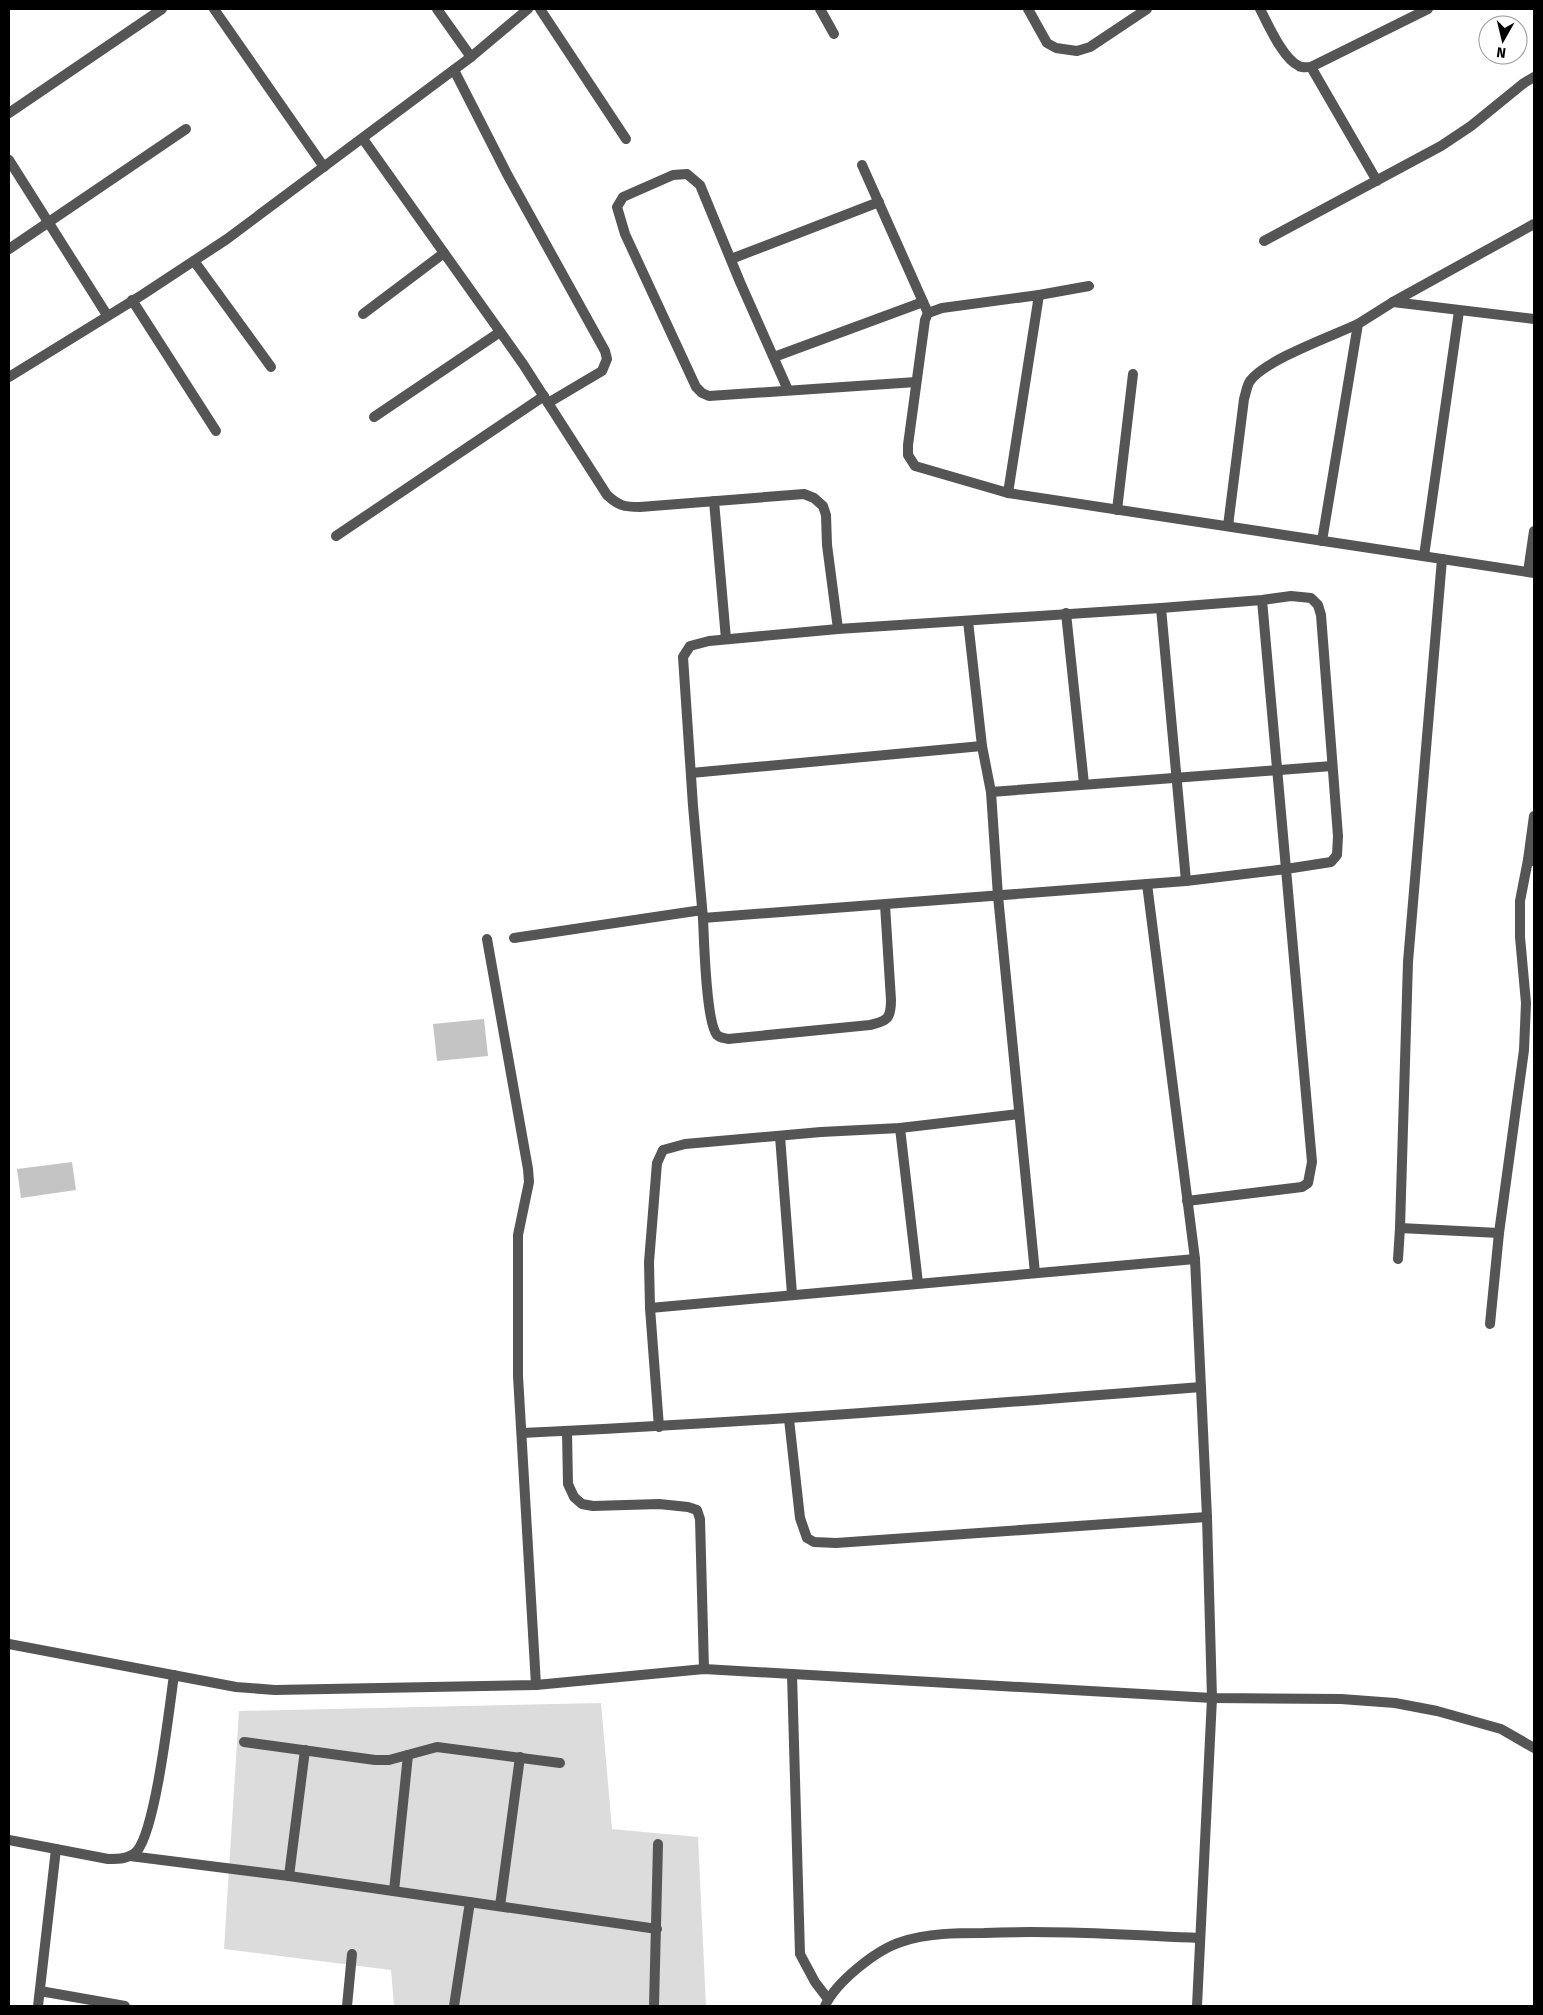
<svg xmlns="http://www.w3.org/2000/svg" width="1543" height="2015" viewBox="0 0 1543 2015" font-family="'Fira Sans',sans-serif">
  <rect width="100%" height="100%" fill="#fff"/>
  <path fill="#dcdcdc" d="M 601,1703 L 612,1829 L 698,1837 L 706,2006 L 394,2006 L 391,1970 L 224,1949 L 239,1711 Z"/>
  <g fill="#c4c4c4">
    <path d="M 484,1019 L 488,1056 L 437,1061 L 433,1024 Z"/>
    <path d="M 72,1162 L 76,1190 L 21,1198 L 17,1169 Z"/>
  </g>
  <g fill="none" stroke-linecap="round" stroke-linejoin="round">
    <g stroke="#555" stroke-width="10">
      <path d="M 437,9 L 471,57"/>
      <path d="M 194,261 L 271,367"/>
      <path d="M 132,300 L 216,431"/>
      <path d="M 514,938 L 702,910"/>
      <path d="M 792,1674 L 800,1954 L 815,1982 L 828,1999"/>
      <path d="M 244,1742 L 375,1760 L 389,1760 L 437,1747 L 560,1763"/>
      <path d="M 130,1856 L 289,1876 L 657,1929"/>
      <path d="M 289,1876 L 305,1750"/>
      <path d="M 394,1891 L 408,1755"/>
      <path d="M 500,1906 L 520,1757"/>
      <path d="M 347,2006 L 352,1954"/>
      <path d="M 454,2006 L 470,1902"/>
      <path d="M 654,2006 L 658,1844"/>
    </g>
    <g stroke="#555" stroke-width="10">
      <path d="M 214,9 L 324,167"/>
      <path d="M 540,9 L 626,139"/>
      <path d="M 820,9 L 834,34"/>
      <path d="M 1028,9 L 1047,43 L 1056,48 L 1077,51 L 1090,47 L 1147,9"/>
      <path d="M 1260,9 C 1268,24 1283,59 1299,66 C 1302,68 1307,67 1311,67 L 1428,9"/>
      <path d="M 1311,67 L 1377,181"/>
      <path d="M 454,70 L 507,174 L 605,351 L 607,359 L 602,371 L 548,403"/>
      <path d="M 9,113 L 162,9"/>
      <path d="M 363,139 L 523,364 L 607,495 C 619,506 624,507 640,507 L 804,494 L 814,498 L 823,506 L 826,515 L 827,545 L 838,629"/>
      <path d="M 9,160 L 107,315"/>
      <path d="M 862,165 L 928,313"/>
      <path d="M 1264,241 L 1441,146 L 1471,126 L 1524,83 L 1534,77"/>
      <path d="M 9,249 L 186,129"/>
      <path d="M 731,259 L 879,202"/>
      <path d="M 1039,295 L 942,308 L 928,313 L 925,320 L 908,445 L 908,455 L 915,466 L 1008,493 L 1534,573"/>
      <path d="M 1393,302 L 1534,224"/>
      <path d="M 363,314 L 444,253"/>
      <path d="M 774,357 L 923,302"/>
      <path d="M 9,377 L 142,295 L 227,239 L 471,57 L 528,9"/>
      <path d="M 788,390 L 740,282 L 700,185 L 687,174 L 673,175 L 623,197 L 617,207 L 625,234 L 696,387 L 702,393 L 709,396 L 916,382"/>
      <path d="M 374,417 L 500,332"/>
      <path d="M 1008,493 L 1039,295 L 1089,286"/>
      <path d="M 714,501 L 726,639"/>
      <path d="M 1117,510 L 1133,374"/>
      <path d="M 1228,526 L 1244,399 C 1246,393 1247,385 1250,381 C 1265,360 1332,336 1358,324"/>
      <path d="M 336,536 L 544,396"/>
      <path d="M 1322,541 L 1358,324 L 1393,302 L 1534,319"/>
      <path d="M 1424,556 L 1459,311"/>
      <path d="M 1442,559 L 1408,962 L 1400,1228 L 1499,1233"/>
      <path d="M 1528,572 L 1534,531"/>
      <path d="M 1161,608 L 1186,881"/>
      <path d="M 1066,613 L 1084,784"/>
      <path d="M 968,621 L 982,746 L 991,792 L 998,896 L 1035,1273"/>
      <path d="M 691,773 L 982,746"/>
      <path d="M 991,792 L 1332,766"/>
      <path d="M 1528,860 L 1534,816"/>
      <path d="M 1147,884 L 1195,1259 L 1207,1517 L 1212,1698 L 1197,2006"/>
      <path d="M 703,918 C 704,939 706,1022 717,1035 C 720,1038 724,1038 728,1039 L 870,1025 C 888,1021 891,1018 891,1000 L 885,905"/>
      <path d="M 487,939 L 528,1169 L 529,1182 L 518,1235 L 518,1376 L 536,1685"/>
      <path d="M 900,1128 L 918,1283"/>
      <path d="M 780,1136 L 792,1294"/>
      <path d="M 1187,1201 L 1302,1187 L 1308,1183 L 1312,1162 L 1286,869 L 1331,862 L 1337,855 L 1338,836 L 1321,615 L 1318,605 L 1311,598 L 1291,596 L 1262,600 L 1161,608 L 838,629 L 709,641 L 690,646 L 683,657 L 693,806 L 703,918 L 1186,881 L 1286,869 L 1262,600"/>
      <path d="M 1398,1259 L 1400,1228"/>
      <path d="M 650,1308 L 1195,1259"/>
      <path d="M 1490,1324 L 1499,1233 L 1524,1050 L 1526,1003 L 1520,937 L 1520,901 L 1528,860 L 1534,861"/>
      <path d="M 789,1419 L 800,1518 L 807,1538 L 814,1542 L 836,1543 L 1207,1517"/>
      <path d="M 659,1427 L 650,1308 L 649,1262 L 657,1163 L 663,1150 L 685,1144 L 821,1132 L 900,1128 L 1019,1114"/>
      <path d="M 567,1431 L 568,1484 L 574,1497 L 582,1504 L 593,1506 L 659,1504 L 688,1507 L 697,1510 L 700,1519 L 704,1669"/>
      <path d="M 522,1433 C 748,1423 975,1405 1201,1387"/>
      <path d="M 9,1644 L 236,1687 L 275,1690 L 536,1685 L 704,1669 L 1212,1698 L 1341,1699 L 1395,1703 L 1437,1711 L 1501,1729 L 1534,1748"/>
      <path d="M 9,1840 L 108,1859 C 119,1859 129,1859 137,1851 C 156,1828 169,1710 174,1675"/>
      <path d="M 40,1991 L 125,2006"/>
      <path d="M 38,2006 L 56,1849"/>
      <path d="M 825,2006 C 836,1982 876,1950 901,1942 C 927,1933 957,1933 984,1933 C 1055,1930 1127,1935 1199,1938"/>
    </g>
  </g>
  <rect width="1543" height="2015" fill="none" stroke="#000000" stroke-width="20"/>
  <g transform="translate(1503 40) rotate(188)"><circle r="24" fill="#ffffff" stroke="#999999"/>
  <path d="M0-4L9 19L0 12L-9 19Z" fill="#000000"/>
  <text y="-8" font-size="14" font-weight="bold" text-anchor="middle" fill="#000000">N</text>
  </g>
</svg>
